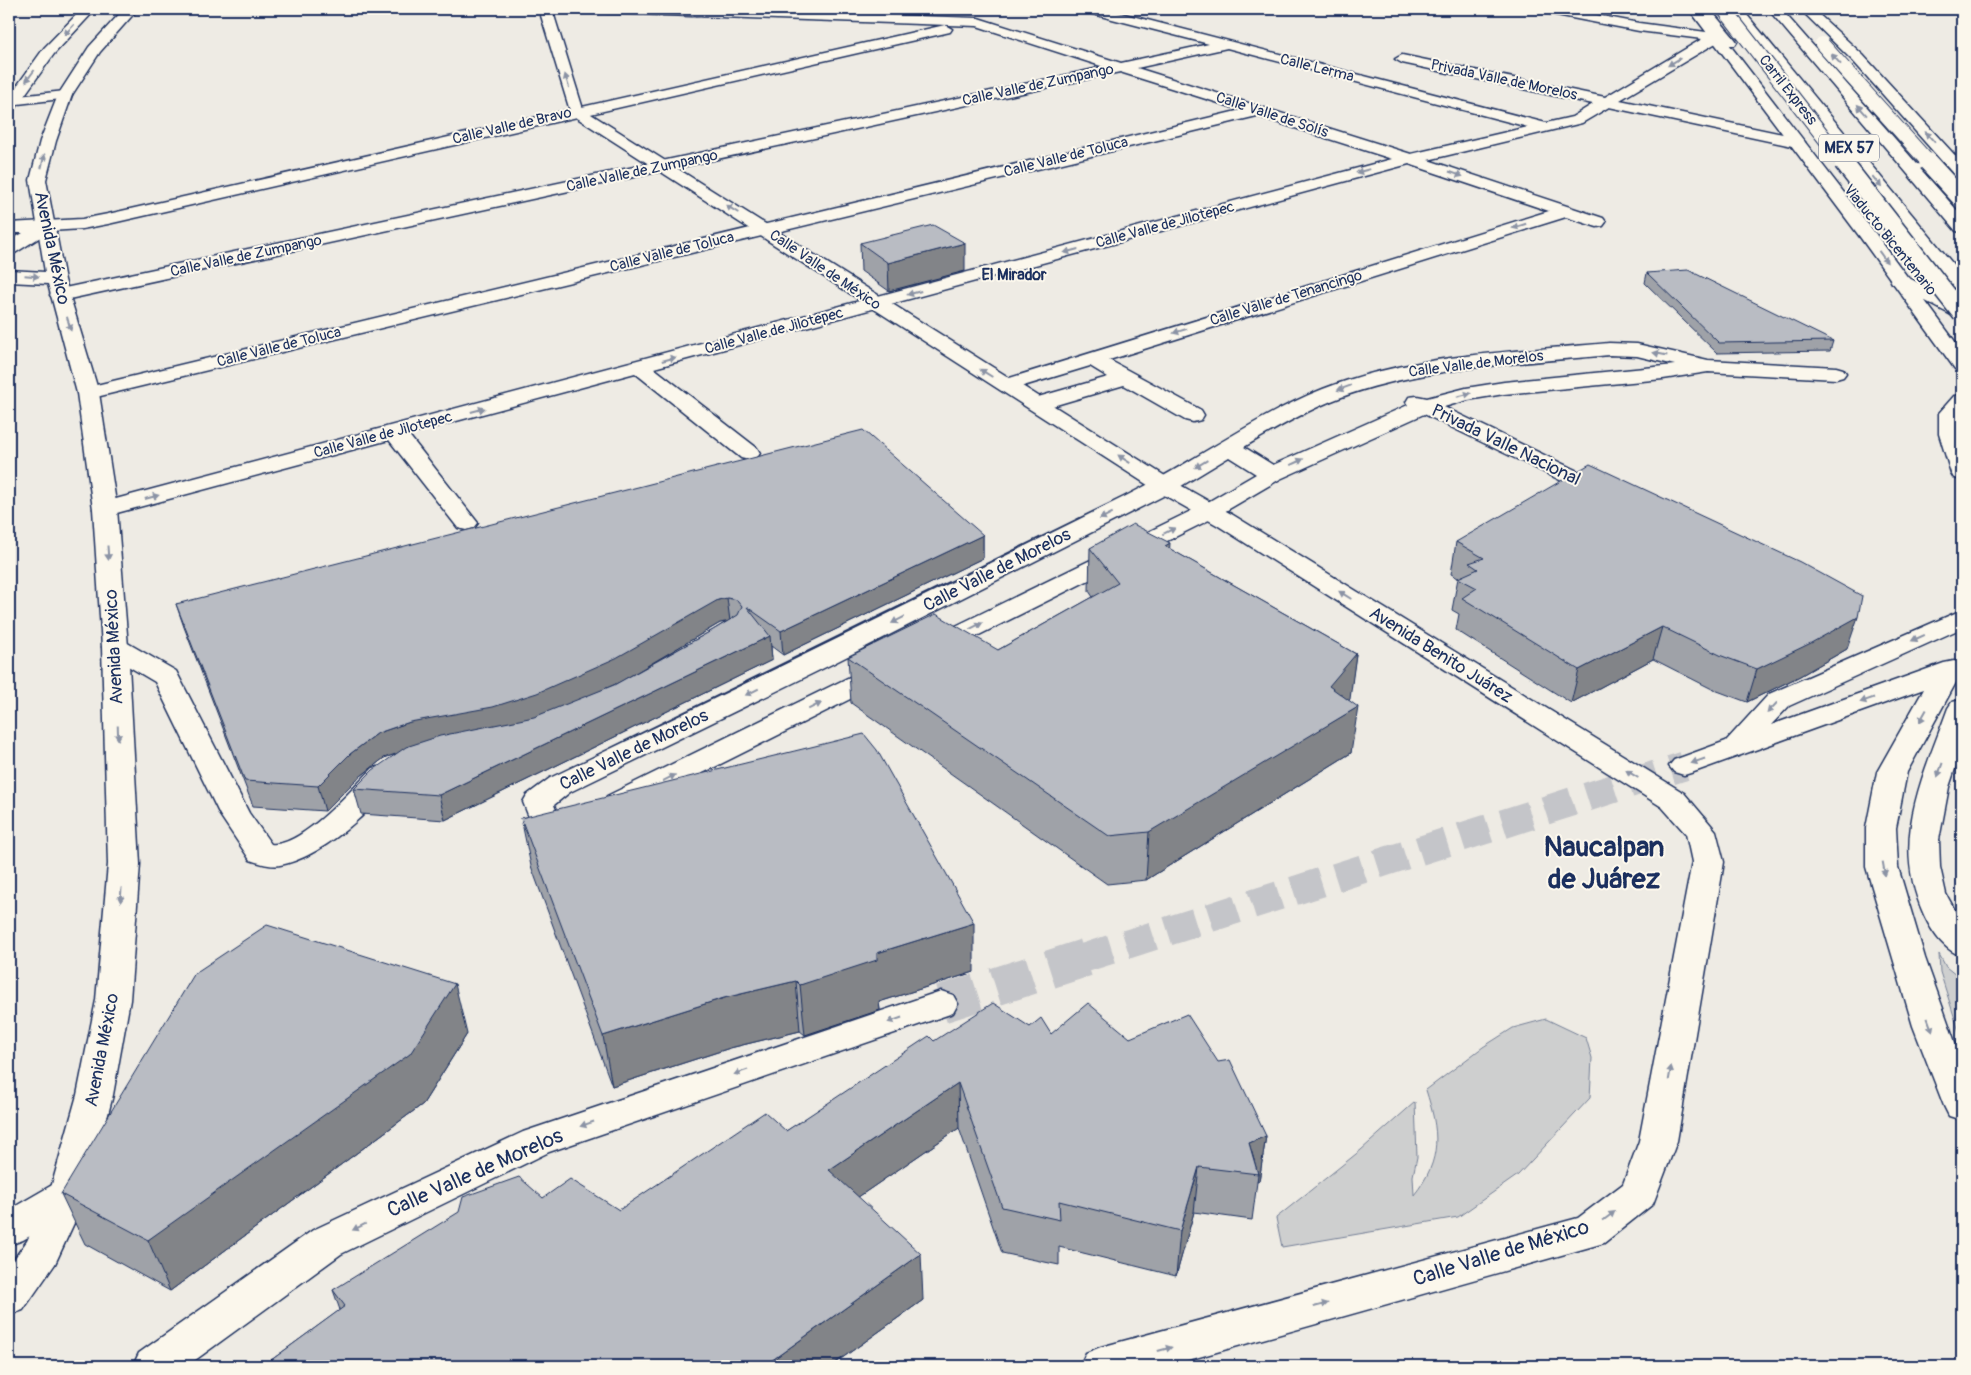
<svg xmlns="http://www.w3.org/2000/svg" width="1971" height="1375" viewBox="0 0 1971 1375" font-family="Pangolin,sans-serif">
  <rect width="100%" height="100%" fill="#eeebe4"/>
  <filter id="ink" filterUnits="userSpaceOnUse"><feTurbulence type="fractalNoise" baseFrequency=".02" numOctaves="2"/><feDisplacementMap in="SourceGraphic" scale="10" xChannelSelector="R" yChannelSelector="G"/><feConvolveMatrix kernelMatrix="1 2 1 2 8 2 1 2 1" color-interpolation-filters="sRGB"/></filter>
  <g filter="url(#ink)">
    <g fill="#cecfcf" stroke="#747f96">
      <path d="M 1939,954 L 1946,967 L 1962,980 L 1962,1041 L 1940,972 Z"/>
      <path d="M 1546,1019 L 1586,1038 L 1592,1058 L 1590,1098 L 1518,1175 L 1458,1217 L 1282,1247 L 1276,1218 L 1361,1150 L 1415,1102 L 1417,1157 L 1413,1176 L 1414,1195 C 1443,1159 1439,1131 1426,1090 L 1483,1047 L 1513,1028 Z"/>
    </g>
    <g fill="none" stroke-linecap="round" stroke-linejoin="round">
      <path stroke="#c4c5c9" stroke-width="29" stroke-dasharray="29 15" stroke-linecap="butt" d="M 1084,958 L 1684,766"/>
      <path stroke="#c4c5c9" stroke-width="38" stroke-dasharray="38 19" stroke-linecap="butt" d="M 941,1004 L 1088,957"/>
      <defs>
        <g id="minor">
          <path d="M 601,9 L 713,9 L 978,18 L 1121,63 L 1209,44 L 1085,12 L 1083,9 L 1105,9 L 1546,123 L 1572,117 L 1593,104 L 1402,63 L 1395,59 L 1402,55 L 1605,97 L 1702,39 L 1639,31 L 1546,13 L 1539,9 L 1565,9 L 1639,23 L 1721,34 L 1723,37 L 1721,40 L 1620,100 L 1797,137 L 1805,142 L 1797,147 L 1609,107 L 1582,123 L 1428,160 L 1603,218 L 1606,222 L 1603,226 L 1597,227 L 1566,217 L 1109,360 L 1201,410 L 1204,415 L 1201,420 L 1193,422 L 1185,420 L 1124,385 L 1039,410 L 1031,409 L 1028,404 L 1031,399 L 1108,377 L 1090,366 L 1007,391 L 1000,389 L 996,385 L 1000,381 L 1549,211 L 1409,164 L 654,368 L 757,448 L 760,453 L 757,458 L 749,460 L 741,458 L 635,373 L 408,434 L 478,523 L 474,528 L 466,530 L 458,528 L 389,440 L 113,514 L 105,516 L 97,514 L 93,509 L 97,504 L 1392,159 L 1257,116 L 88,399 L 80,398 L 77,393 L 80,388 L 88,387 L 1241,110 L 1120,72 L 60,301 L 53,299 L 50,295 L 53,291 L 60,289 L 1104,67 L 977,26 L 607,13 ZM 1227,48 L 1528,127 L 1411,154 L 1137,68 Z"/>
          <path d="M 945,25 L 952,29 L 950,32 L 108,224 L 82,229 L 50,231 L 15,253 L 9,254 L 9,241 L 23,233 L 9,233 L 9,223 L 82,219 L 108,214 Z"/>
          <path d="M 65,91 L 70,92 L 72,95 L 70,98 L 9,105 L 9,97 Z"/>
          <path d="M 1609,343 L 1637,344 L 1708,360 L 1836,367 L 1843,369 L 1846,373 L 1843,377 L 1836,379 L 1708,372 L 1663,379 L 1504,394 L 1468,400 L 1444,407 L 1611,487 L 1615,492 L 1611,497 L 1603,499 L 1595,497 L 1424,414 L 1280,479 L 1217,516 L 941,654 L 932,656 L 923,654 L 919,648 L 923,642 L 1201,506 L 1256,474 L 1229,457 L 1173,491 L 832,664 L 570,792 L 554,805 L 556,810 L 575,809 L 586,812 L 590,819 L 586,826 L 565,831 L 532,825 L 523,802 L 527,795 L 550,778 C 742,686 933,592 1124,497 C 1192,464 1253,417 1323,389 C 1413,354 1514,352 1609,343 ZM 1609,355 L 1637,356 L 1675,365 L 1504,382 L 1466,388 L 1427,398 L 1417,396 L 1409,397 L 1406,402 L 1408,405 L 1273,465 L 1244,447 C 1272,431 1309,409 1339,398 C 1425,366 1519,364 1609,355 Z"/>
          <path d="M 115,639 L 124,641 L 176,671 L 249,813 L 271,844 C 301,848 352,789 373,768 L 383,766 L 393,768 L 398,775 C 375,809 321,858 280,865 C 271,867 259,863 250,860 L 220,815 L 155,682 L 106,653 L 102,647 L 106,641 Z"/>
          <path d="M 884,663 L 894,665 L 898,671 L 894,677 L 629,810 L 618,813 L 607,810 L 603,803 L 607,796 L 874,665 Z"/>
          <path d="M 68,1179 L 82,1184 L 87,1195 L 82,1206 L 23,1240 L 9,1245 L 9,1210 L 54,1184 Z"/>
        </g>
        <g id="major">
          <path d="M 82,9 L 96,9 L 54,54 L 14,110 L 9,111 L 9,97 L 44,48 Z"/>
          <path d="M 124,9 L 138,9 L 100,52 L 72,95 L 56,141 L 46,180 L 65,280 L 99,393 L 117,509 L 128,647 L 140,864 L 130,1000 L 113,1095 L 87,1195 L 55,1264 L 23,1310 L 9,1315 L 9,1266 L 27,1241 L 49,1195 L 77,1095 L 96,1000 L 108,864 L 102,647 L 93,509 L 77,393 L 48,284 L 9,282 L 9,270 L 45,272 L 30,180 L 40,141 L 58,95 L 89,47 Z"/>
          <path d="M 539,9 L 552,9 L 583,109 L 1173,481 L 1233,515 L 1684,793 L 1716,831 L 1724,862 L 1677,1141 L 1653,1204 L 1604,1243 L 1590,1247 L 1167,1366 L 1080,1366 L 1086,1353 L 1101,1347 L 1578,1218 L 1623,1184 L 1639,1141 L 1692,862 L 1686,834 L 1662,807 L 1217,525 L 1157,491 L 571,114 Z"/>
          <path d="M 1689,9 L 1702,9 L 1872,229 L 1962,351 L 1962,371 L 1955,369 L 1860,237 Z"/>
          <path d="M 1800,9 L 1813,9 L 1863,55 L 1962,163 L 1962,178 L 1956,177 L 1853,61 Z"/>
          <path d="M 1962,395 L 1962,480 L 1954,478 L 1951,473 L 1939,434 L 1939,413 L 1954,396 Z"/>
          <path d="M 1962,610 L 1962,628 L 1789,706 L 1771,725 L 1944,663 L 1954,661 L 1962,663 L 1962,675 L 1959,677 L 1907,772 L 1896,828 L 1898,867 L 1925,958 L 1962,1062 L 1962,1120 L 1949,1116 L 1944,1106 L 1913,1026 L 1866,867 L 1866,828 L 1877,772 L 1924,689 L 1694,772 L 1684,775 L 1674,772 L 1669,766 L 1674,760 L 1726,741 L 1769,694 Z"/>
          <path d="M 941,991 L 953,995 L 958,1004 L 953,1013 L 549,1152 L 341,1254 L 187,1366 L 133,1366 L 139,1353 L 313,1230 L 523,1132 Z"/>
        </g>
        <g id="highway">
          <path d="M 1697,9 L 1710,9 L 1735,39 L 1737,42 L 1735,45 L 1725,45 Z"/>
          <path d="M 1729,9 L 1742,9 L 1962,275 L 1962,293 L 1955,291 Z"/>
          <path d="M 1768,9 L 1781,9 L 1917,164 L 1927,165 L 1962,177 L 1962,187 L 1926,175 L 1962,216 L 1962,232 L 1956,231 Z"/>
          <path d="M 1899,273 L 1962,305 L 1962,319 L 1955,317 L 1892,283 L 1890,279 L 1892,275 Z"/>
          <path d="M 1962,700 L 1962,748 L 1949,787 L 1939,840 L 1940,867 L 1946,894 L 1962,923 L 1962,956 C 1944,950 1932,932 1924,915 C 1890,840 1922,780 1948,708 L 1952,702 Z"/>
        </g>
      </defs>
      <use href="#minor" stroke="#1b2f5e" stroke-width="3"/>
      <use href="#major" stroke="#1b2f5e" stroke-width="3"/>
      <use href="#highway" stroke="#1b2f5e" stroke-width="3"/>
      <use href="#minor" fill="#fbf7ec" fill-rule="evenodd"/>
      <use href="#major" fill="#fbf7ec" fill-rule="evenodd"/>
      <use href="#highway" fill="#fbf7ec" fill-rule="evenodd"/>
      <defs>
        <g id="highway-bridge-far1">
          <path d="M 1724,9 L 1844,163"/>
          <path d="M 1822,44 L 1929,163"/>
        </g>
        <g id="highway-bridge">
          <path d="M 1843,162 L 1962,314"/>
          <path d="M 1928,162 L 1962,199"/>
        </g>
      </defs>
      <use href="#highway-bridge-far1" stroke="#1b2f5e" stroke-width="16" stroke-linecap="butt"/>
      <use href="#highway-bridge" stroke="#1b2f5e" stroke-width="21" stroke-linecap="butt"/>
      <use href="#highway-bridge-far1" stroke="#fbf7ec" stroke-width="14"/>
      <use href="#highway-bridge" stroke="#fbf7ec" stroke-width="18"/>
    </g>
    <g fill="#9fa2a8" stroke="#1b2f5e" fill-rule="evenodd">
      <path d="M 860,243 L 965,271 L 889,291 L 861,271 Z"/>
      <path d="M 1647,273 L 1833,341 L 1830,351 L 1717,353 L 1645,283 Z"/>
      <path d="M 983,535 L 983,558 L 783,655 L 771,646 L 772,660 L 445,820 L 361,814 L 354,789 L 396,754 L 384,758 L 357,779 L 325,811 L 253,806 L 184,627 L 176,604 ZM 726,622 L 713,630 L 644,668 L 720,623 Z"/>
      <path d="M 1456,542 L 1847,649 L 1800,676 L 1747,702 L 1712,689 L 1653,659 L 1571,703 L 1456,630 L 1459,614 L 1452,610 L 1458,578 L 1451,574 Z"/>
      <path d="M 1090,548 L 1170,549 L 1356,654 L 1349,700 L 1351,753 L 1146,880 L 1107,884 L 851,703 L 848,657 L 998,650 L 1093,597 L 1089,591 Z"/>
      <path d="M 521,818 L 974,972 L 879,1002 L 880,1010 L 805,1035 L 800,1031 L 730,1048 L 612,1086 L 531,866 Z"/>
      <path d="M 1030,1027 L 1051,1034 L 1130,1038 L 1218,1062 L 1266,1136 L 1259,1181 L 1257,1182 L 1252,1220 L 1194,1212 L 1176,1276 L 1059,1247 L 1059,1265 L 1002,1253 L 959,1128 L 858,1197 L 923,1300 L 831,1366 L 263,1366 L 340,1310 L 333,1290 L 543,1198 L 619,1210 L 786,1131 L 934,1041 Z"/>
      <path d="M 467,1034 L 423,1104 L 170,1291 L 85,1244 L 61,1194 Z"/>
    </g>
    <g fill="#828488" stroke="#1b2f5e">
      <path d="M 965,243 L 965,271 L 889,291 L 888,263 Z"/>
      <path d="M 983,535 L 983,558 L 783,655 L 781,631 Z"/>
      <path d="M 1170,543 L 1167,586 L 1165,546 Z"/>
      <path d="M 727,598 L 730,621 L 720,623 L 620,682 L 541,718 L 416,747 L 384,758 L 357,779 L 325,811 L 318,786 L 350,754 L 378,733 L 410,722 L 718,600 Z"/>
      <path d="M 1858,617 L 1847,649 L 1800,676 L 1747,702 L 1757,669 Z"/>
      <path d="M 1662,627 L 1653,659 L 1571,703 L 1579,670 Z"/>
      <path d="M 770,636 L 772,660 L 445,820 L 439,795 Z"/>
      <path d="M 1356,654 L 1350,699 L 1329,724 L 1358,707 L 1351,753 L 1146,880 L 1149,832 Z"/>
      <path d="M 974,923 L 974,972 L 879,1002 L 880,1010 L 805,1035 L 800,985 L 877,953 Z"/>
      <path d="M 796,981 L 800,1031 L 730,1048 L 612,1086 L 603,1036 L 724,998 Z"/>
      <path d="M 455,984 L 467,1034 L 423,1104 L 170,1291 L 148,1240 Z"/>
      <path d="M 958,1083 L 959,1128 L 832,1215 L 829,1170 Z"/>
      <path d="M 1266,1136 L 1259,1181 L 1257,1182 L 1258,1174 L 1249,1143 Z"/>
      <path d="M 1199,1167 L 1194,1212 L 1176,1276 L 1180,1231 Z"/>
      <path d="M 921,1254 L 923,1300 L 831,1366 L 764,1366 Z"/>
    </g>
    <g fill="#b9bcc3" stroke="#1b2f5e">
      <path d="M 933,225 L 965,243 L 888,263 L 860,243 Z"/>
      <path d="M 1688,270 L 1833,341 L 1719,343 L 1647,273 Z"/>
      <path d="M 863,430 L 983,535 L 781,631 L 747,607 L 770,636 L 439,795 L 354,789 L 373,770 L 406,747 L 440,736 L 534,717 L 614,685 L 713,630 L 738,615 L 742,606 L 737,600 L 727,598 L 718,600 L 616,658 L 537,693 L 493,707 L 410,722 L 378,733 L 350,754 L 318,786 L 245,781 L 176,604 Z"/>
      <path d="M 1590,464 L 1800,562 L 1862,596 L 1858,617 L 1811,643 L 1757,669 L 1722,656 L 1662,627 L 1579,670 L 1462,598 L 1477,588 L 1458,578 L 1478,569 L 1469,563 L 1484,558 L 1456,542 Z"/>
      <path d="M 1133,524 L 1170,543 L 1165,546 L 1356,654 L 1329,686 L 1358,707 L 1149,832 L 1109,836 L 848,657 L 936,614 L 998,650 L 1118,583 L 1090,548 Z"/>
      <path d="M 864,734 L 877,750 L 974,923 L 877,953 L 877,960 L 800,985 L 796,981 L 724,998 L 603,1036 L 521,818 Z"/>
      <path d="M 267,925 L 455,984 L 410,1054 L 148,1240 L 61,1194 L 195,973 Z"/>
      <path d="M 993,1003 L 1030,1027 L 1041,1018 L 1051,1034 L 1088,1003 L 1130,1038 L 1187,1014 L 1218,1062 L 1230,1060 L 1266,1136 L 1249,1143 L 1258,1174 L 1199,1167 L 1180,1231 L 1059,1201 L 1060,1220 L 1002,1207 L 958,1083 L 829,1170 L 921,1254 L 764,1366 L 263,1366 L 345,1306 L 333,1290 L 459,1212 L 463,1197 L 519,1177 L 543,1198 L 570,1179 L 619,1210 L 765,1112 L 786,1131 L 929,1036 L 934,1041 Z"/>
    </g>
    <defs><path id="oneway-solid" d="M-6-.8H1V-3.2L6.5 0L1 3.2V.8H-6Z" transform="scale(1.25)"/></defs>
    <g fill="#8b93a5">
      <use href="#oneway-solid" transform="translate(69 30) rotate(133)"/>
      <use href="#oneway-solid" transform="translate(1836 59) rotate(-132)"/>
      <use href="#oneway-solid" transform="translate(1674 62) rotate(149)"/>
      <use href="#oneway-solid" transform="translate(30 76) rotate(127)"/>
      <use href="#oneway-solid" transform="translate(567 81) rotate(-107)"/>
      <use href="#oneway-solid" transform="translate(1862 110) rotate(-131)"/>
      <use href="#oneway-solid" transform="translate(1930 137) rotate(-132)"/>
      <use href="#oneway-solid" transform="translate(43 161) rotate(-77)"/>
      <use href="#oneway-solid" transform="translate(1363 171) rotate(165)"/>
      <use href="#oneway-solid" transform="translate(1456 174) rotate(19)"/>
      <use href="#oneway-solid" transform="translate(1877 182) rotate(51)"/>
      <use href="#oneway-solid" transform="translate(732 209) rotate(-148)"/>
      <use href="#oneway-solid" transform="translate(1519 226) rotate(163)"/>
      <use href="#oneway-solid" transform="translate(1071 251) rotate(165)"/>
      <use href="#oneway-solid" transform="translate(1883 257) rotate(54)"/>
      <use href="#oneway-solid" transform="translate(32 276) rotate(5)"/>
      <use href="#oneway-solid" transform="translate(914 293) rotate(165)"/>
      <use href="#oneway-solid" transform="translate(69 324) rotate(74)"/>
      <use href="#oneway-solid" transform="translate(1180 331) rotate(163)"/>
      <use href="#oneway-solid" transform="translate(1660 354) rotate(-169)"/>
      <use href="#oneway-solid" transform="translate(669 359) rotate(-15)"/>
      <use href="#oneway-solid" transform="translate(986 373) rotate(-148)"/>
      <use href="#oneway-solid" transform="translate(1344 388) rotate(160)"/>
      <use href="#oneway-solid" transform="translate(1464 395) rotate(-13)"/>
      <use href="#oneway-solid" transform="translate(478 410) rotate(-15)"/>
      <use href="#oneway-solid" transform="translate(1124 459) rotate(-147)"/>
      <use href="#oneway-solid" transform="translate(1297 462) rotate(-25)"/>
      <use href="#oneway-solid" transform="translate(1201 464) rotate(149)"/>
      <use href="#oneway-solid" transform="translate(152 497) rotate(-15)"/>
      <use href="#oneway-solid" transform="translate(1106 516) rotate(153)"/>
      <use href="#oneway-solid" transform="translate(1169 531) rotate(-26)"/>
      <use href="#oneway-solid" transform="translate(108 553) rotate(86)"/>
      <use href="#oneway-solid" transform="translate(1345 595) rotate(-148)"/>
      <use href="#oneway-solid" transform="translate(898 620) rotate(153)"/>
      <use href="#oneway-solid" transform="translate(976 626) rotate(-26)"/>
      <use href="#oneway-solid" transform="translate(1918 638) rotate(156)"/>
      <use href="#oneway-solid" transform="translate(752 692) rotate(154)"/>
      <use href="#oneway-solid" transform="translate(1867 700) rotate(161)"/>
      <use href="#oneway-solid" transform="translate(815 706) rotate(-26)"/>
      <use href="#oneway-solid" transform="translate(1772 708) rotate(133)"/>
      <use href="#oneway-solid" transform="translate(1923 716) rotate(119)"/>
      <use href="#oneway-solid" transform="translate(118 733) rotate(88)"/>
      <use href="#oneway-solid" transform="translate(1698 761) rotate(161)"/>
      <use href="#oneway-solid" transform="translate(1940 770) rotate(110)"/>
      <use href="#oneway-solid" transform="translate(1632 774) rotate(-148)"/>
      <use href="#oneway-solid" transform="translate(669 778) rotate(-26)"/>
      <use href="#oneway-solid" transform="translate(1884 869) rotate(80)"/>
      <use href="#oneway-solid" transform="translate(121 895) rotate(94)"/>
      <use href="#oneway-solid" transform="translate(895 1020) rotate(161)"/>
      <use href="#oneway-solid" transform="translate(1930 1025) rotate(70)"/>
      <use href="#oneway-solid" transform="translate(741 1072) rotate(161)"/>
      <use href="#oneway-solid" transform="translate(1670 1073) rotate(-80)"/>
      <use href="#oneway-solid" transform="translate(587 1124) rotate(161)"/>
      <use href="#oneway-solid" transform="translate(1609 1216) rotate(-37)"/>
      <use href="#oneway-solid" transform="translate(359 1227) rotate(154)"/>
      <use href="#oneway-solid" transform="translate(1321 1305) rotate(-15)"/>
      <use href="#oneway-solid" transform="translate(1165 1349) rotate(-15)"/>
    </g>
  </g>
  <g text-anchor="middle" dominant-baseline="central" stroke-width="4" stroke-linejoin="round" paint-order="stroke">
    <g font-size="15" fill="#1b2f5e" stroke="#fbf7ec">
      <text transform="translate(1317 68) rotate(14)">Calle Lerma</text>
      <text transform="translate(1504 80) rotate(12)">Privada Valle de Morelos</text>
      <text transform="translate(1038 85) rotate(-12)">Calle Valle de Zumpango</text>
      <text transform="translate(1788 90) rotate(52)">Carril Express</text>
      <text transform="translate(1272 115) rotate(18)">Calle Valle de Solís</text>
      <text transform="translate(512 126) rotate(-13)">Calle Valle de Bravo</text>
      <text transform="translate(1066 157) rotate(-14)">Calle Valle de Toluca</text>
      <text transform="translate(642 171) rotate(-12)">Calle Valle de Zumpango</text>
      <text transform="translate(1165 225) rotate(-15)">Calle Valle de Jilotepec</text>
      <text transform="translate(1890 240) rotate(51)">Viaducto Bicentenario</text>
      <text transform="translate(672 252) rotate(-14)">Calle Valle de Toluca</text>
      <text transform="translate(246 256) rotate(-12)">Calle Valle de Zumpango</text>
      <text transform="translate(825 270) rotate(34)">Calle Valle de México</text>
      <text transform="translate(1286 298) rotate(-17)">Calle Valle de Tenancingo</text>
      <text transform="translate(774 331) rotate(-15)">Calle Valle de Jilotepec</text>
      <text transform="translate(279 347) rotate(-14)">Calle Valle de Toluca</text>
      <text transform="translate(1476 364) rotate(-7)">Calle Valle de Morelos</text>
      <text transform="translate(383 435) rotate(-15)">Calle Valle de Jilotepec</text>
    </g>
    <rect fill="#fbf7ec" stroke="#5e6b89" stroke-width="1" x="1819" y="134.5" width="60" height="27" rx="4"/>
    <g font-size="16" font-weight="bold" fill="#1b2f5e">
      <text x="1849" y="148">MEX 57</text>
    </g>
    <g font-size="16" font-weight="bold" fill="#1b2f5e" stroke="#fbf7ec">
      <text x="1014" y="275">El Mirador</text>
    </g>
    <g font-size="18" fill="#1b2f5e" stroke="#fbf7ec">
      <text transform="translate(52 248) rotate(78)">Avenida México</text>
      <text transform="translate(1506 445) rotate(26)">Privada Valle Nacional</text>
      <text transform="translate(997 570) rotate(-27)">Calle Valle de Morelos</text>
      <text transform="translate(114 647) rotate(-93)">Avenida México</text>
      <text transform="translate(1441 655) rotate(32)">Avenida Benito Juárez</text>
      <text transform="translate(634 750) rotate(-26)">Calle Valle de Morelos</text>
      <text transform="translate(102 1050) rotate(-79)">Avenida México</text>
    </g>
    <g font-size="21" fill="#1b2f5e" stroke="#fbf7ec">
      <text transform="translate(475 1173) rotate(-24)">Calle Valle de Morelos</text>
      <text transform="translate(1501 1253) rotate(-17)">Calle Valle de México</text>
    </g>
    <g font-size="28" font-weight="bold" fill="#1b2f5e" stroke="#fbf7ec">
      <text x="1604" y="847">Naucalpan<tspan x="1604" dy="32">de Juárez</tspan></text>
    </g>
  </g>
  <rect width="1971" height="1375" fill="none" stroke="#fbf7ec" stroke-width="30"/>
  <rect x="15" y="15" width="1941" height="1345" fill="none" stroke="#1b2f5e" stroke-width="2" filter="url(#ink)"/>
</svg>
